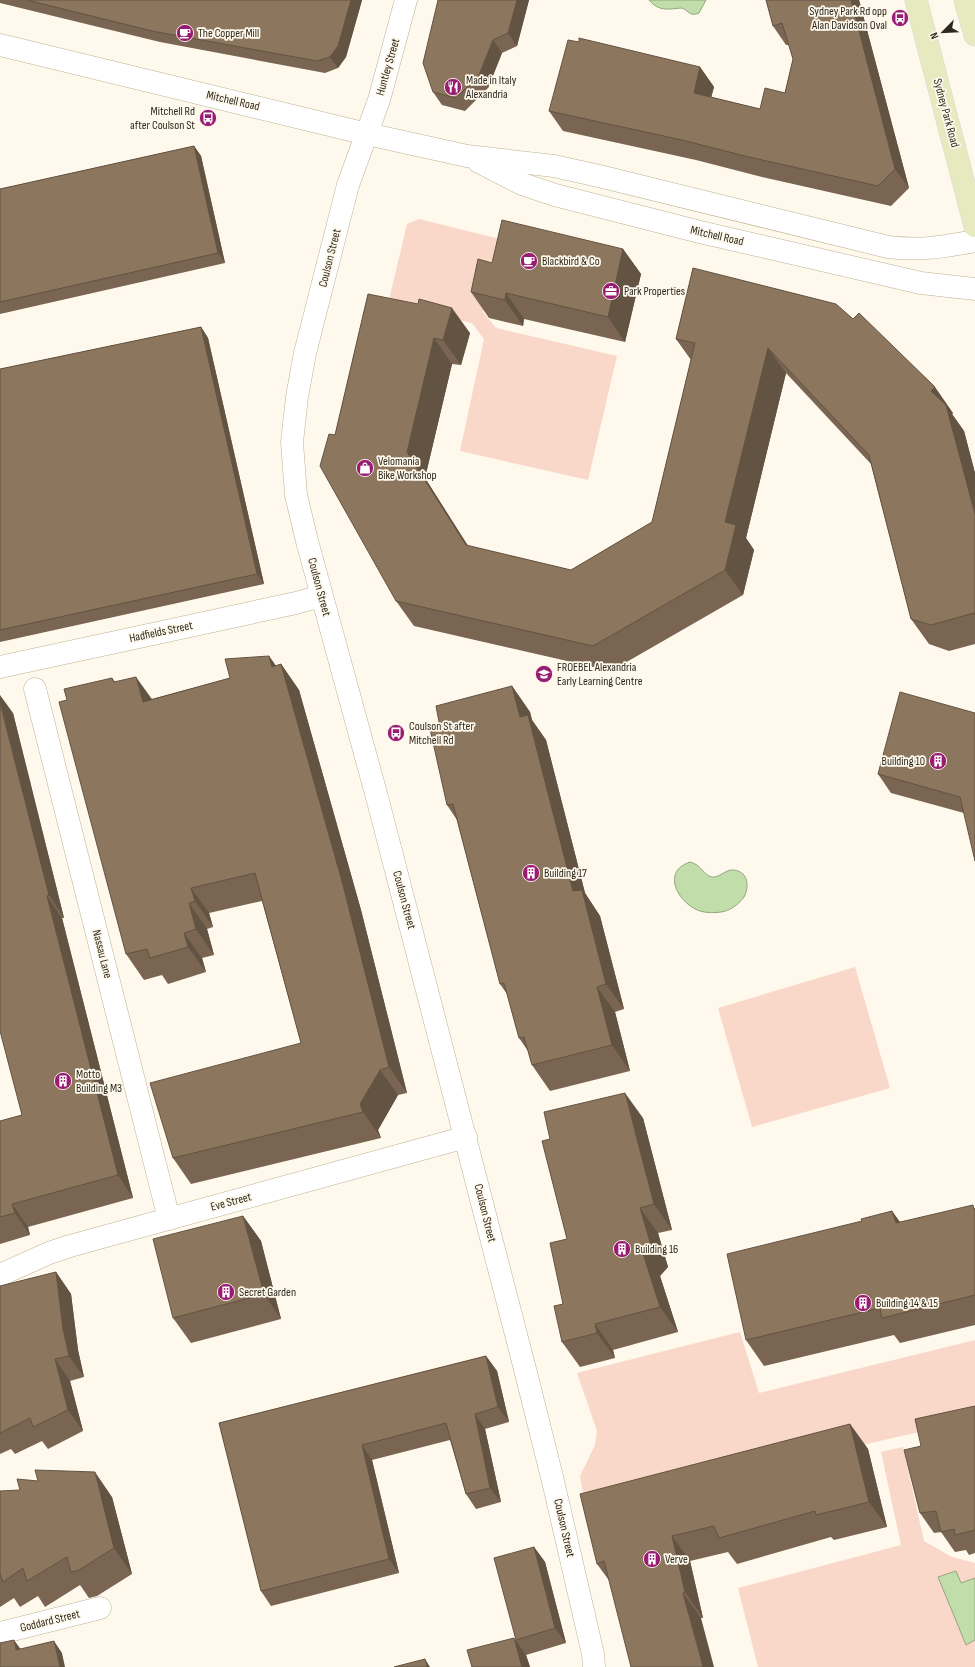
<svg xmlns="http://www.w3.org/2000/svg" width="975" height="1667" viewBox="0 0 975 1667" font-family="'Sofia Sans Condensed',sans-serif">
  <rect width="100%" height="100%" fill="#fef9ec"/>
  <g fill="#f9d8c9">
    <path d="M 419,219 L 500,239 L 483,312 L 496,328 L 617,356 L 588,480 L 460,451 L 484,339 L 472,323 L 388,304 L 407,224 Z"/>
    <path d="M 855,967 L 890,1088 L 752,1127 L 718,1008 Z"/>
    <path d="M 740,1332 L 759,1393 L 975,1340 L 975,1419 L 586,1509 L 580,1476 L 595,1445 L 597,1431 L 577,1373 Z"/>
    <path d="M 903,1447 L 924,1541 L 952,1557 L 975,1563 L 975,1667 L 758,1667 L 738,1588 L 901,1545 L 881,1452 Z"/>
  </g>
  <g fill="#c0ddaa" stroke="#94a77f">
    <path d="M 649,0 L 706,0 L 699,13 C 690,17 689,11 682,8 C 668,9 659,12 649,0 Z"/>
    <path d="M 690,862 C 702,865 703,875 712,877 C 719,878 725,870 732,870 C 748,870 750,886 744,897 C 739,904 730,911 721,912 C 715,913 706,913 700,911 C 679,904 660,872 690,862 Z"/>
    <path d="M 956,1571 L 961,1583 L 975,1578 L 975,1640 L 966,1645 L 938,1577 Z"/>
  </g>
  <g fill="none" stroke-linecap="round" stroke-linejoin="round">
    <defs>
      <g id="minor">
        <path d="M 406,0 L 379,100 L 348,185 L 305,353 L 297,397 L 292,442 L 296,495 L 307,541 L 378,801 L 526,1373 L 552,1477 L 593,1654 L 594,1667"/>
        <path d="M 0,45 L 367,134 L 467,156 L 554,166 L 599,176 L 888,247 C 922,251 942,247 975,241"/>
        <path d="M 479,162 L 522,184 L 555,195 L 700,232 L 921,283 L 975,289"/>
        <path d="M 0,667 L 296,603 L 321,596"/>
        <path d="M 35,689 L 169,1219"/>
        <path d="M 0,1275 L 49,1253 L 70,1246 L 466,1137"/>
        <path d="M 0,1633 L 100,1608"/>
      </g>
      <g id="major">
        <path d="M 916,0 L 975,226"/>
        <path d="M 965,0 L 975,35"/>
      </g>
    </defs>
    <use href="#minor" stroke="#bdb191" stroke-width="23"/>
    <use href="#major" stroke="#d9d8d6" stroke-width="23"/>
    <use href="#minor" stroke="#fff" stroke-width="22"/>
    <use href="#major" stroke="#e7e9bf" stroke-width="22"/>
  </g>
  <g fill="#796551">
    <path d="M 0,0 L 362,0 L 346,57 L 338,68 L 325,73 L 160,42 L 0,3 Z"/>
    <path d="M 438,0 L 529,0 L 517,46 L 502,53 L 488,88 L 465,111 L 442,105 L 433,92 Z"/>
    <path d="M 766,0 L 859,0 L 909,188 L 891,206 L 762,177 L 696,160 L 563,131 L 549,111 L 700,67 L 714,87 L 711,97 L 760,109 L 785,93 L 793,59 L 789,45 L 786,45 L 773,26 Z"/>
    <path d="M 194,146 L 201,156 L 225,263 L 0,314 L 0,189 Z"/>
    <path d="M 623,249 L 641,274 L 625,342 L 524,319 L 523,326 L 489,318 L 471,292 L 492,263 Z"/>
    <path d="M 693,268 L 953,413 L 952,414 L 964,431 L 975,473 L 975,644 L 949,651 L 929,644 L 911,619 L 871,464 L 786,373 L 746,538 L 754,550 L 743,595 L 611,671 L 414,626 L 396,601 L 335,435 L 368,294 L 470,333 L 461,365 L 452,364 L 425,478 L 468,546 L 571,570 L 652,522 L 691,360 L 676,339 Z"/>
    <path d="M 201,327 L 208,338 L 264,584 L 0,642 L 0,369 Z"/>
    <path d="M 269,656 L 276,666 L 281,664 L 299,690 L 361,910 L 407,1093 L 398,1095 L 378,1130 L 381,1138 L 191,1184 L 173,1158 L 301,1043 L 262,901 L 209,913 L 213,927 L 207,929 L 214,955 L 202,958 L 206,972 L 168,984 L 162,975 L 144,980 L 126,954 L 67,700 L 112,678 L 115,682 L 152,699 L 230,678 Z"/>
    <path d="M 512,686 L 530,712 L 532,720 L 546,740 L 585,893 L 600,916 L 624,1009 L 615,1012 L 630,1071 L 550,1091 L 532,1065 L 528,1051 L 519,1038 L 507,994 L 500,984 L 457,820 L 447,805 Z"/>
    <path d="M 13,713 L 64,918 L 62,918 L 133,1198 L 28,1227 L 30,1235 L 0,1244 L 0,1121 L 22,1115 Z"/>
    <path d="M 975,713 L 964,813 L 891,793 L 878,774 Z"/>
    <path d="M 643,1118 L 672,1230 L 658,1233 L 668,1267 L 660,1276 L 678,1332 L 613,1350 L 615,1358 L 580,1367 L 562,1342 L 563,1304 L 567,1239 Z"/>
    <path d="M 975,1208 L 975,1325 L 900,1343 L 894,1335 L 764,1366 L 746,1340 L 862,1221 L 892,1211 L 900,1222 Z"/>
    <path d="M 243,1216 L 261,1241 L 281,1319 L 191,1343 L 173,1318 Z"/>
    <path d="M 56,1272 L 71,1294 L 78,1350 L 84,1377 L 70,1381 L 83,1431 L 48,1449 L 42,1441 L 15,1454 L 11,1449 L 0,1454 L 0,1286 Z"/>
    <path d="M 486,1356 L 497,1371 L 509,1422 L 485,1429 L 501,1502 L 476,1509 L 466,1494 L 450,1440 L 372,1460 L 399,1573 L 271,1606 L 261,1591 L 219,1423 Z"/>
    <path d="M 975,1406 L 975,1553 L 969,1555 L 966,1550 L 955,1552 L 941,1532 L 934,1533 L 920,1513 L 921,1446 Z"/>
    <path d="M 850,1424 L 868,1449 L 887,1527 L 834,1540 L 831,1537 L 737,1564 L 728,1552 L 690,1561 L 703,1618 L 701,1618 L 608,1579 L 597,1564 Z"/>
    <path d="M 0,1491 L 112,1497 L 132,1574 L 97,1596 L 89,1598 L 80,1585 L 45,1607 L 38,1596 L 20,1607 L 14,1598 L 0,1607 Z"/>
    <path d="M 534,1547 L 545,1562 L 566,1643 L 526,1655 L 530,1667 L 472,1667 L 516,1640 Z"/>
  </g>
  <g fill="#635342">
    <path d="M 351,0 L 362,0 L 346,57 L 338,68 L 330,57 Z"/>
    <path d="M 517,0 L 529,0 L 517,46 L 508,33 Z"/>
    <path d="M 851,0 L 859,0 L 909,188 L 895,169 Z"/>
    <path d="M 493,40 L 502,53 L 488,88 L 479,75 Z"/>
    <path d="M 700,67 L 714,87 L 707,113 L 694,93 Z"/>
    <path d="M 194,146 L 201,156 L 225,263 L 218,253 Z"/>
    <path d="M 623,249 L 641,274 L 625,342 L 608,317 Z"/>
    <path d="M 506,293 L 524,319 L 523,326 L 505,300 Z"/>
    <path d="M 452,308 L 470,333 L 461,365 L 443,340 Z"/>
    <path d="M 201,327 L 208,338 L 264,584 L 257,574 Z"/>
    <path d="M 434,338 L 452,364 L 425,478 L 484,571 L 466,545 L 407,452 Z"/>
    <path d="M 768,348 L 786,373 L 746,538 L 754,550 L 743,595 L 725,570 L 725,522 Z"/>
    <path d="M 935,387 L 953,413 L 952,414 L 964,431 L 975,473 L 975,514 L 931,391 Z"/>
    <path d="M 269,656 L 285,679 L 281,664 L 299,690 L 361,910 L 407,1093 L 389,1067 Z"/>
    <path d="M 136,677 L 154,702 L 143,702 Z"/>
    <path d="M 512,686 L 530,712 L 532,720 L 546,740 L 585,893 L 600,916 L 624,1009 L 606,984 L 573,891 L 520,717 Z"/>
    <path d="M 0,695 L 13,713 L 64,918 L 49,895 L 0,703 Z"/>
    <path d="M 191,888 L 209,913 L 213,927 L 195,901 Z"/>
    <path d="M 47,896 L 62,918 L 133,1198 L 118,1175 Z"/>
    <path d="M 189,903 L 207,929 L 214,955 L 196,929 Z"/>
    <path d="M 184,933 L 202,958 L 206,972 L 188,947 Z"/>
    <path d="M 597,987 L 615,1012 L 630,1071 L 612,1045 Z"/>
    <path d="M 380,1070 L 398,1095 L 378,1130 L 381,1138 L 363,1112 L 360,1104 Z"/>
    <path d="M 625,1093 L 643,1118 L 672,1230 L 654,1204 Z"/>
    <path d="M 12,1204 L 28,1227 L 30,1235 L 15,1213 Z"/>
    <path d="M 640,1208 L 658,1233 L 668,1267 L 660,1276 L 678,1332 L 660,1307 L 642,1250 Z"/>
    <path d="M 892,1211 L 910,1237 L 896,1223 Z"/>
    <path d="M 243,1216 L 261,1241 L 281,1319 L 264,1294 Z"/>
    <path d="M 56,1272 L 71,1294 L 78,1350 L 84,1377 L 69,1356 L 63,1329 Z"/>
    <path d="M 595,1324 L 613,1350 L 615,1358 L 597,1333 Z"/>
    <path d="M 486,1356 L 497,1371 L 509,1422 L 498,1407 Z"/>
    <path d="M 55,1359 L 70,1381 L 83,1431 L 68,1410 Z"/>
    <path d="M 475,1414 L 485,1429 L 501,1502 L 490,1488 Z"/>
    <path d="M 850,1424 L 868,1449 L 887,1527 L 869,1502 Z"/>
    <path d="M 362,1445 L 372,1460 L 399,1573 L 389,1559 Z"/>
    <path d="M 95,1472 L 112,1497 L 132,1574 L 114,1548 Z"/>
    <path d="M 672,1536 L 690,1561 L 703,1618 L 685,1592 Z"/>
    <path d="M 534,1547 L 545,1562 L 566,1643 L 555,1628 Z"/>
    <path d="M 683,1593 L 701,1618 L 714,1667 L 703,1667 Z"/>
    <path d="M 514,1638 L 526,1655 L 530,1667 L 522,1667 Z"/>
    <path d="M 14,1640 L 22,1651 L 16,1650 Z"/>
    <path d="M 54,1641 L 62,1653 L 65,1667 L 60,1667 Z"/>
    <path d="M 425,1659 L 430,1667 L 427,1667 Z"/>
  </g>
  <g fill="#8d765e" stroke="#635342">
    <path d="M 27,0 L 351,0 L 338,46 L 330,57 L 317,61 L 152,31 Z"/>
    <path d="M 438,0 L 517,0 L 508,33 L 493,40 L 479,75 L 456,98 L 433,92 L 423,63 Z"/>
    <path d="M 766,0 L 851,0 L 895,169 L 878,186 L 749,157 L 682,140 L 549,111 L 568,40 L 579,42 L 579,38 L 700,67 L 694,93 L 760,109 L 765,88 L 785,93 L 793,59 L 782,23 L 773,26 Z"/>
    <path d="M 194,146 L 218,253 L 0,302 L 0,189 Z"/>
    <path d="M 502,220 L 623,249 L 608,317 L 506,293 L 505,300 L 471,292 L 478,259 L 492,263 Z"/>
    <path d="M 693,268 L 836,304 L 853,319 L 859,313 L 935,387 L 931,391 L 946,405 L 975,514 L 975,615 L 974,613 L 931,625 L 911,619 L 869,455 L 768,348 L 725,522 L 736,525 L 725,570 L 593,646 L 396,601 L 320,466 L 329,434 L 335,435 L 368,294 L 418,304 L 419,299 L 452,308 L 443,340 L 434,338 L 407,452 L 466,545 L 571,570 L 652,522 L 695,343 L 676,339 Z"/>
    <path d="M 201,327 L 257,574 L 0,630 L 0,369 Z"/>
    <path d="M 269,656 L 272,667 L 281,664 L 343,885 L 389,1067 L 380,1070 L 360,1104 L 363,1112 L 173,1158 L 150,1083 L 301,1043 L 255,873 L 191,888 L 195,901 L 189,903 L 196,929 L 184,933 L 188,947 L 150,958 L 147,949 L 126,954 L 59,702 L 67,700 L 64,689 L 112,678 L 114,682 L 136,677 L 143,702 L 230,678 L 225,659 Z"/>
    <path d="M 512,686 L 520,717 L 528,715 L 573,891 L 582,890 L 606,984 L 597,987 L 612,1045 L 532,1065 L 524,1037 L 519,1038 L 504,983 L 500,984 L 453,804 L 447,805 L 430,729 L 440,727 L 436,706 Z"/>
    <path d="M 900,692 L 975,713 L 975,861 L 960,797 L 878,774 Z"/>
    <path d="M 0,703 L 49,895 L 47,896 L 118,1175 L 12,1204 L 15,1213 L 0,1217 L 0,1121 L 22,1115 L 0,1031 Z"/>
    <path d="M 625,1093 L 654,1204 L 640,1208 L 650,1242 L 642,1250 L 660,1307 L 595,1324 L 597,1333 L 562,1342 L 554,1306 L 563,1304 L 550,1243 L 567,1239 L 542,1141 L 550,1139 L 544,1112 Z"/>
    <path d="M 973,1205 L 974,1209 L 975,1209 L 975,1295 L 882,1318 L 880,1308 L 746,1340 L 727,1254 L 862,1221 L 861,1219 L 892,1211 L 896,1223 Z"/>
    <path d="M 243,1216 L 264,1294 L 173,1318 L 153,1239 Z"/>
    <path d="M 56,1272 L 63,1329 L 69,1356 L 55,1359 L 68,1410 L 33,1427 L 30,1418 L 0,1433 L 0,1286 Z"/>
    <path d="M 486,1356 L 498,1407 L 475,1414 L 490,1488 L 466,1494 L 446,1423 L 362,1445 L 389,1559 L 261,1591 L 219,1423 Z"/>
    <path d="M 975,1406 L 975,1530 L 955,1535 L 954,1529 L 941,1532 L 936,1511 L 920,1513 L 904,1450 L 921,1446 L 915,1419 Z"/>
    <path d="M 850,1424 L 869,1502 L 816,1515 L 815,1511 L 719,1538 L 714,1526 L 672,1536 L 685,1592 L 683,1593 L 703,1667 L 631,1667 L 604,1561 L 597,1564 L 580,1494 Z"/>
    <path d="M 35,1470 L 95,1472 L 114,1548 L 79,1570 L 71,1572 L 67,1557 L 27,1581 L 23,1568 L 3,1582 L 0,1574 L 0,1491 L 20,1490 L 17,1479 L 38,1481 Z"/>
    <path d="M 534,1547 L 555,1628 L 516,1640 L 494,1558 Z"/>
    <path d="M 514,1638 L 522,1667 L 472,1667 L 467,1650 Z"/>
    <path d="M 14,1640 L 16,1650 L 54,1641 L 60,1667 L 0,1667 L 0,1643 Z"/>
    <path d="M 425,1659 L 427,1667 L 394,1667 Z"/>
  </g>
  <defs>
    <symbol id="bus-disc" viewBox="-11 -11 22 22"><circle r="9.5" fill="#991c74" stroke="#fef9ec"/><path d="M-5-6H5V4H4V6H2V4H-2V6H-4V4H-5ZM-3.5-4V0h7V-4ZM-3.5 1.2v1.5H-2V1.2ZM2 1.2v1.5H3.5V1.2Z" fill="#fff"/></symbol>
    <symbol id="cafe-disc" viewBox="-11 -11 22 22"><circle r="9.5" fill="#991c74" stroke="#fef9ec"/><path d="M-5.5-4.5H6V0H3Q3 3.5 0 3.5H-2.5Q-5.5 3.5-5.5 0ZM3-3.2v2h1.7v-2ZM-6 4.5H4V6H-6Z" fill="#fff"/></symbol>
    <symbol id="restaurant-disc" viewBox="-11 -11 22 22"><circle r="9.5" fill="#991c74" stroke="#fef9ec"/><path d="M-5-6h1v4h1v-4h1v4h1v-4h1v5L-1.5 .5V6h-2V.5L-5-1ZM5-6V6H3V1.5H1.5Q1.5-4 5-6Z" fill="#fff"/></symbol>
    <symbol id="office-disc" viewBox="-11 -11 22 22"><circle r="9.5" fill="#991c74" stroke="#fef9ec"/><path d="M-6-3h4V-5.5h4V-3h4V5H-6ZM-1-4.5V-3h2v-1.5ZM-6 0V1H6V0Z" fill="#fff"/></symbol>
    <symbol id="shop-disc" viewBox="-11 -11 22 22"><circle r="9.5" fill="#991c74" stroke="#fef9ec"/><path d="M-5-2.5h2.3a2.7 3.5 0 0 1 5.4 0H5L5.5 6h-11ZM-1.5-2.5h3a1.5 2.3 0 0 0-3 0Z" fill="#fff"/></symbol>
    <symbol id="school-disc" viewBox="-11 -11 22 22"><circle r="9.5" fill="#991c74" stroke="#fef9ec"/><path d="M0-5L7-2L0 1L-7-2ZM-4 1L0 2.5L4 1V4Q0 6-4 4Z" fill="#fff"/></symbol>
    <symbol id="building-disc" viewBox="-11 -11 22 22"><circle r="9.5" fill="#991c74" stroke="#fef9ec"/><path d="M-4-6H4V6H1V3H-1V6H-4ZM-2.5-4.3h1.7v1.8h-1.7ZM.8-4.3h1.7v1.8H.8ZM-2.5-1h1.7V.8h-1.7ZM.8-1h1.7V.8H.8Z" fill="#fff"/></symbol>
  </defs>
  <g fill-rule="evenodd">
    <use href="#bus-disc" x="890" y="8" width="20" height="20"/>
    <use href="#cafe-disc" x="175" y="23" width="20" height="20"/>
    <use href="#restaurant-disc" x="443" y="77" width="20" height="20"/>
    <use href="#bus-disc" x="198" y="108" width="20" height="20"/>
    <use href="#cafe-disc" x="519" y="251" width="20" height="20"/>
    <use href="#office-disc" x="601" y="281" width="20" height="20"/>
    <use href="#shop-disc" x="355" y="458" width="20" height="20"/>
    <use href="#school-disc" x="534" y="664" width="20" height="20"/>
    <use href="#bus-disc" x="386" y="723" width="20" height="20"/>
    <use href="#building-disc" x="928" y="751" width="20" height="20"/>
    <use href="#building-disc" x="521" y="863" width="20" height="20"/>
    <use href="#building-disc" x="53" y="1071" width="20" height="20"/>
    <use href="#building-disc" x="612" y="1239" width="20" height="20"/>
    <use href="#building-disc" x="216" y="1282" width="20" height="20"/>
    <use href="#building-disc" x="853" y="1293" width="20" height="20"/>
    <use href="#building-disc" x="642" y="1549" width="20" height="20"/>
  </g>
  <g text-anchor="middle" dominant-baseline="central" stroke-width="3.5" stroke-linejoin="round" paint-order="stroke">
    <g font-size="12" fill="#2e291c" stroke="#fef9ec" text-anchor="start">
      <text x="887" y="11" text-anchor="end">Sydney Park Rd opp<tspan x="887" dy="14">Alan Davidson Oval</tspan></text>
      <text x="198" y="33">The Copper Mill</text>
      <text x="466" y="80">Made in Italy<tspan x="466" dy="14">Alexandria</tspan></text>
      <text x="195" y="111" text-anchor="end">Mitchell Rd<tspan x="195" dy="14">after Coulson St</tspan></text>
      <text x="542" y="261">Blackbird &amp; Co</text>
      <text x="624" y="291">Park Properties</text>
      <text x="378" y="461">Velomania<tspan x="378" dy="14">Bike Workshop</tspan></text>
      <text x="557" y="667">FROEBEL Alexandria<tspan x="557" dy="14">Early Learning Centre</tspan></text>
      <text x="409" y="726">Coulson St after<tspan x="409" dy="14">Mitchell Rd</tspan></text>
      <text x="925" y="761" text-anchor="end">Building 10</text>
      <text x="544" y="873">Building 17</text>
      <text x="76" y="1074">Motto<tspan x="76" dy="14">Building M3</tspan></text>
      <text x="635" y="1249">Building 16</text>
      <text x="239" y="1292">Secret Garden</text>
      <text x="876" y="1303">Building 14 &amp; 15</text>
      <text x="665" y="1559">Verve</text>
    </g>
    <g font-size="12" fill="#2e291c" stroke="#fef9ec">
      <text transform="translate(388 67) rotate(-74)">Huntley Street</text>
      <text transform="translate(233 101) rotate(13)">Mitchell Road</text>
      <text transform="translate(946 113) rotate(75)">Sydney Park Road</text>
      <text transform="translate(717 236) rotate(13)">Mitchell Road</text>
      <text transform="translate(330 258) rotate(-76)">Coulson Street</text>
      <text transform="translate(319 587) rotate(75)">Coulson Street</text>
      <text transform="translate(161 632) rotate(-12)">Hadfields Street</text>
      <text transform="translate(404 900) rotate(75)">Coulson Street</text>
      <text transform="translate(102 954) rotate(76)">Nassau Lane</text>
      <text transform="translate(231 1202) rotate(-15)">Eve Street</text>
      <text transform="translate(485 1213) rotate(76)">Coulson Street</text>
      <text transform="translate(564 1528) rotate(77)">Coulson Street</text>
      <text transform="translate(50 1621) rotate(-14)">Goddard Street</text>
    </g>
  </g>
  <g transform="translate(943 32) rotate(246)" stroke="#fef9ec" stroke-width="3" paint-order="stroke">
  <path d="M0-3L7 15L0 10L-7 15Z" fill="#2e291c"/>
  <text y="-6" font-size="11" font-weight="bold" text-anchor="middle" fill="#2e291c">N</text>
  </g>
</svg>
